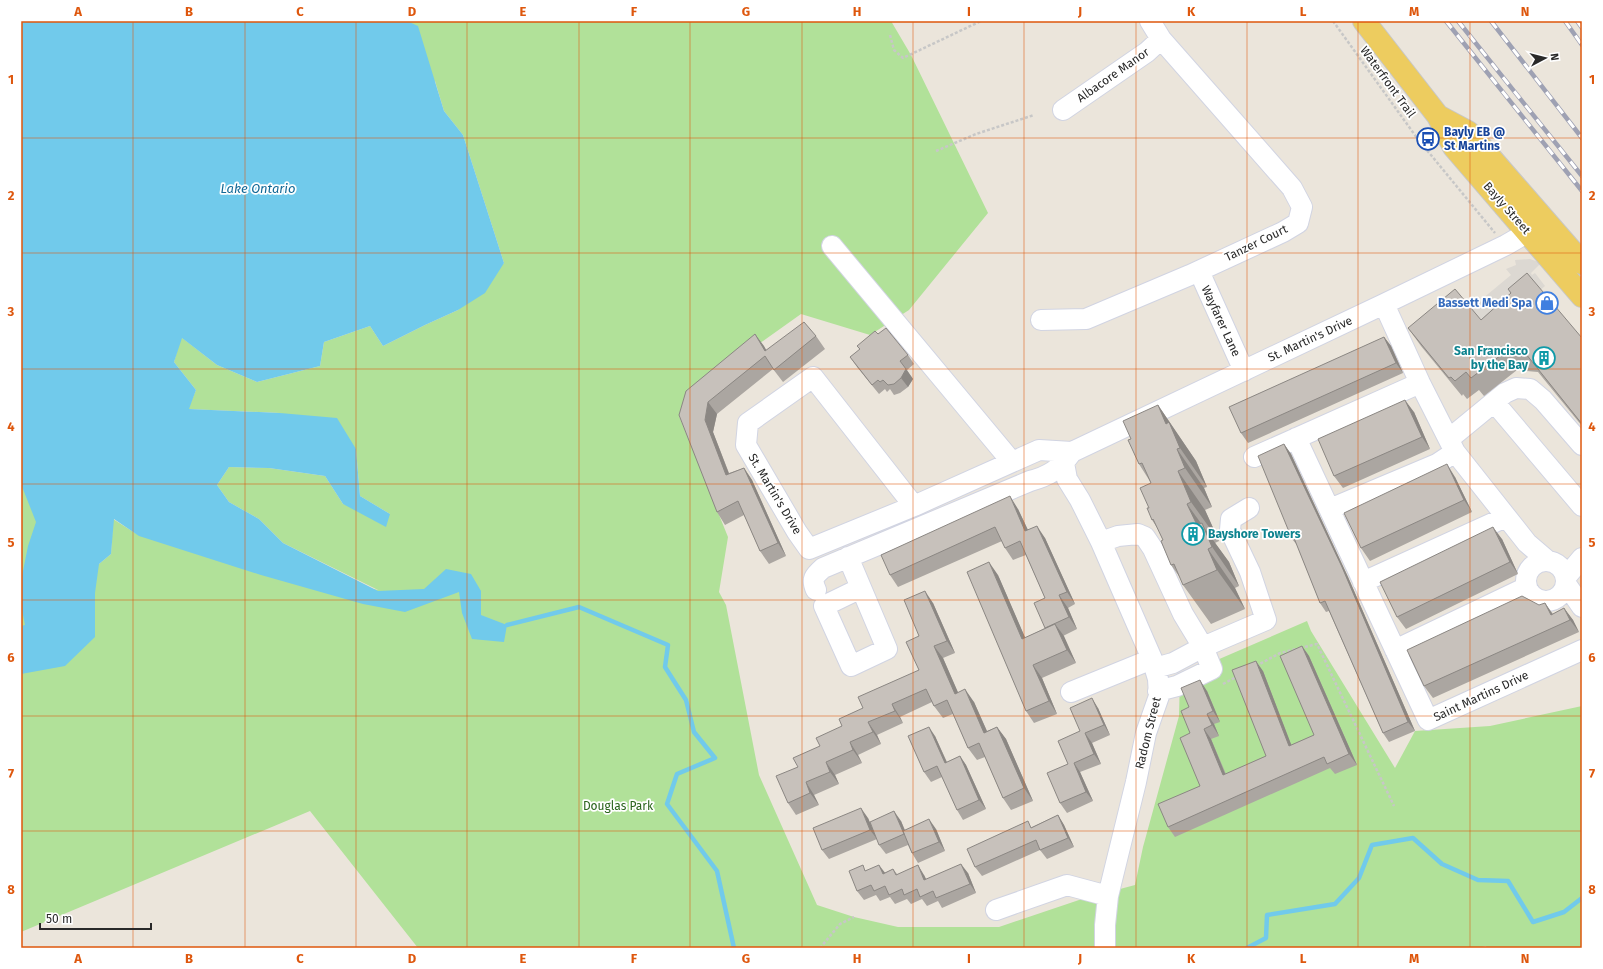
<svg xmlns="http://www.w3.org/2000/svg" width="1603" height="969" viewBox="0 0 1603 969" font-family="'Fira Sans',sans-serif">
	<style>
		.green { fill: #b1e199 }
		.plaza { fill: #dcd8d2 }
		.water { fill: #71caeb }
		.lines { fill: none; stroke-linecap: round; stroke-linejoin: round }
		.stream { stroke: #71caeb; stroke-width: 4.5 }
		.minor-casing { stroke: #d1d4e2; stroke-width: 22 }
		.major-casing { stroke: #c7c7c7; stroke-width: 24 }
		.path { stroke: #c7c7c7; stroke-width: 2.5; stroke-dasharray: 3 2; stroke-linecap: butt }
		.minor { stroke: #fff; stroke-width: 20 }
		.major { stroke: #edcc5f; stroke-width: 22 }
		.rail-casing { stroke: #9ea1b3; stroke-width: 4.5 }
		.rail { stroke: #fff; stroke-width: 3; stroke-dasharray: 9; stroke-linecap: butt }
		.wall { fill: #aba6a1 }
		.shaded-wall { fill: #8b8783 }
		.building { fill: #c7c1bb; stroke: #8b8783 }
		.grid { fill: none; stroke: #de570d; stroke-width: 1; stroke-opacity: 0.55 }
		.labels { text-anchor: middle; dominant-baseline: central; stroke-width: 3.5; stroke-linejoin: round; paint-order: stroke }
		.street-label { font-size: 12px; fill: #292929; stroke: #fff }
		.transit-label { font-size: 12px; font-weight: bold; fill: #164399; stroke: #fff; text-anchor: start }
		.shop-label { font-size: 12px; font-weight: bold; fill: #366cbe; stroke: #fff; text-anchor: end }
		.culture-label { font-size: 12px; font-weight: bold; fill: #0d838f; stroke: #fff; text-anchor: end }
		.park-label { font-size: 12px; fill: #2a641c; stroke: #fff }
		.water-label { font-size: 13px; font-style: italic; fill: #116896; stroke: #fff }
		.neatline { fill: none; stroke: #de570d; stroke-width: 1.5 }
		.grid-label { font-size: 13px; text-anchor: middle; font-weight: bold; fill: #de570d }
	</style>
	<rect width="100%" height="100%" fill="#ebe5db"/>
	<path class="green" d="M33 21H891L911 55 988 213 909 310 870 335 801 314 698 387 679 416 728 537 719 592 726 605 759 775 817 905 854 917 898 927H999L1079 900 1135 885 1143 847 1179 716 1180 676 1307 621 1311 631 1395 768 1415 731 1490 726 1582 706V948H1487L1486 946 1478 948H418L310 811 21 932V344L99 564 111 554 113 519 135 533 378 590 283 543 259 519 229 502 217 485 229 467 269 468 325 476 343 504 390 514 360 496 356 449 280 413 188 409 196 390 174 362 181 337 217 365 257 382 320 366 324 342 370 326 383 346 425 325 458 310 504 263 463 135 444 111 435 81Z"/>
	<path class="plaza" d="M1530 259 1541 263 1531 273 1532 275 1535 273 1545 286 1521 307 1494 338 1464 302 1472 298 1476 304 1511 275 1506 269 1516 265 1515 260Z"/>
	<path class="water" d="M21 21H407L418 26 444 111 463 135 504 263 485 293 458 310 425 325 383 346 370 326 324 342 320 366 257 382 217 365 182 338 174 362 196 390 189 409 280 413 337 418 356 449 360 496 390 514 386 527 343 504 325 476 269 468 229 467 217 485 229 502 259 519 283 543 378 591 424 589 446 569 471 574 481 591V615L507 625 504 642 472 639 462 613 459 592 405 612 363 604 261 575 139 536 114 519 111 554 99 564 95 593V637L65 666 21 674V626L25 625 21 605V581L28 546 36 522 21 484Z"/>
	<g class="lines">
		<path class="stream" d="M507 625 579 607 668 645 665 667 686 700 694 732 715 758 677 774 667 804 717 871 734 948
			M1247 948 1266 938 1267 915 1335 904 1359 878 1372 845 1413 838 1442 864 1478 880 1508 881 1533 922 1564 912 1582 898"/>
		<g class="minor-casing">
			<path id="minor" d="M1063 110 1147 52 1161 39
				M832 246 1012 462
				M1199 271 1244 371
				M1384 304 1420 383 1455 452 1527 543 1548 561
				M1041 320 1086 319 1190 275 1283 232 1298 223 1302 207 1292 188 1161 39 1150 21
				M1494 402 1505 393 1516 388 1530 389 1543 400 1582 445
				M1296 438 1428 720 1582 650
				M1449 439 1494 402 1582 506
				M1254 457 1420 383
				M1064 463 1067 479 1080 500 1101 542 1152 659 1158 679 1159 696 1146 733 1136 782 1108 896 1105 925V948
				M914 506 813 377 748 423 746 445 797 532 809 549 914 506 1039 450 1072 452
				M1330 509 1437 464 1455 452
				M1101 542 1118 536 1138 534 1145 537 1153 549 1183 614 1203 647 1212 669 1177 686 1158 691
				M848 557 887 649 851 666 824 606 861 588
				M1526 581a20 20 0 1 1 40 0a20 20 0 1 1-40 0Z
				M1566 577 1582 558
				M1363 582 1506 517
				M1566 584 1582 607
				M816 590C811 579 814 576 823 568L1030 481C1049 476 1060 469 1072 452L1384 304 1506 245 1542 224
				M1395 650 1527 587
				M1155 668 1173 663 1203 647 1266 620 1250 572 1230 530 1231 519 1249 508
				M1071 692 1152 659
				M996 910 1067 885 1108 896"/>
		</g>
		<g class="major-casing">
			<path id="major" d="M1364 21 1438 116 1454 147 1582 296
				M1438 116 1468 132 1582 263"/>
		</g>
		<path class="path" d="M1333 21 1417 138 1495 233
			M890 35 894 50 903 58 981 21
			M936 151 976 134 1034 115
			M1300 648 1317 644 1394 806
			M1256 666 1280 653 1296 649
			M1223 684 1238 676
			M820 948 840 924 854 917"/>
		<use href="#minor" class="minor"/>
		<use href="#major" class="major"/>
		<g class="rail-casing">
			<path id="rail" d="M1446 21 1582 191
				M1458 21 1582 176
				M1491 21 1582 138
				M1565 21 1582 45
				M1577 21 1582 28"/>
		</g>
		<use href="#rail" class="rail"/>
	</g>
	<path class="wall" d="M1508 289 1582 338V426L1538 372 1517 370 1484 396 1479 390 1467 399 1463 394 1462 396 1421 346 1408 328 1481 320 1511 293Z
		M755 334 766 350 816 336 825 349 783 382 773 369 717 414 713 432 729 473 744 468 752 480 786 556 769 564 760 551 744 515 725 525 717 512 679 415Z
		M878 334 908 355 914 364 907 370 913 379 908 387 900 393 894 395 890 389 887 392 885 389 879 394 857 367 850 357 860 350 857 346Z
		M1384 337 1391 346 1403 373 1248 443 1241 433Z
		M1158 405 1196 461 1207 487 1204 488 1212 507 1205 510 1219 541 1215 543 1229 562 1239 586 1235 588 1245 609 1211 624 1183 585 1181 579 1171 565 1163 540 1158 529 1152 520 1149 508 1151 483 1139 464 1131 439Z
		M1414 412 1430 449 1343 488 1334 476Z
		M1284 444 1291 454 1348 577 1415 731 1389 742 1383 733 1329 611 1326 612 1320 603 1297 545 1292 539Z
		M1455 477 1472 512 1370 561 1361 548Z
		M1018 509 1028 530 1045 538 1075 604 1068 608 1077 629 1063 636 1076 663 1042 678 1057 714 1034 723 1026 711 998 575 1025 638 1045 628V598L1026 555 1013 560 1005 548 1002 541 898 587 890 575Z
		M1502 539 1518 574 1406 629 1397 617Z
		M933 603 955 653 943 658 958 693 974 702 987 731 997 727 1006 739 1033 801 1011 810 1003 798 985 757 977 760 968 748 953 714 943 718 934 706 932 702 900 717 903 723 877 735 881 744 858 755 862 763 835 775 839 784 814 795 819 805 796 815 788 803 798 767 842 726 863 708 919 670V636Z
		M1545 603 1553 614 1564 608 1573 620 1579 632 1433 698 1424 686Z
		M1302 646 1309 656 1357 765 1335 774 1330 768 1175 837 1168 827 1200 786 1189 707 1207 691 1220 722 1214 724 1219 736 1211 739 1226 774 1266 756 1263 671 1291 745 1314 735Z
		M1098 708 1110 735 1092 743 1101 764 1080 772 1093 801 1067 813 1060 803 1068 764 1080 731Z
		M935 736 947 762 960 756 966 765 986 809 963 820 957 810 942 777 931 782 924 772Z
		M1058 815 1064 825 1074 847 1047 859 1040 850 982 876 975 867 1032 827Z
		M868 818 877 839 829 859 822 850Z
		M901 821 905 830 936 829 945 851 918 863 912 853 908 845 886 854 879 845Z
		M893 869 897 874 924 875 926 879 968 873 976 893 942 908 938 901 927 906 922 899 911 904 907 899 895 904 890 897 880 901 876 895 864 900 857 891 866 870 884 873Z"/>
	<path class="shaded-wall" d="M755 334 764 346 774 364 765 351Z
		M1384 337 1391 346 1403 373 1396 363Z
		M906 369 913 379 908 387 901 378Z
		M1405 400 1414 412 1430 449 1422 437Z
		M708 402 717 414 713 432 734 487 726 475 705 420Z
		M1158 405 1196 461 1207 487 1180 448 1166 424Z
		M1284 444 1291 454 1348 577 1415 731 1408 722Z
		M1177 449 1204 488 1212 507 1185 468Z
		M1447 464 1455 477 1472 512 1464 500Z
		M744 468 752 480 786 556 778 543Z
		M1178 471 1205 510 1219 541 1191 502Z
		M1010 496 1018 509 1034 543 1025 531Z
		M1187 504 1229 562 1239 586 1197 525Z
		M1037 526 1045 538 1075 604 1067 592Z
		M1493 527 1502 539 1518 574 1510 562Z
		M1208 549 1235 588 1245 609 1217 570Z
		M989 562 998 575 1031 651 1022 639Z
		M925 591 933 603 955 653 947 641Z
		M1059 595 1068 608 1077 629 1069 617Z
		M1545 603 1553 615H1551Z
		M1564 608 1573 620 1579 632 1570 620Z
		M1055 624 1064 636 1076 663 1067 650Z
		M934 646 943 658 964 706 955 694Z
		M1302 646 1309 656 1357 765 1349 754Z
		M1256 661 1263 671 1296 757 1289 746Z
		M1033 665 1042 678 1057 714 1049 701Z
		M1200 680 1207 691 1220 722 1213 711Z
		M965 689 974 702 993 745 984 733Z
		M1092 698 1098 708 1110 735 1104 725Z
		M892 704 900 717 903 723 895 711Z
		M1207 714 1214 724 1219 736 1212 725Z
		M868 722 877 735 881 744 873 732Z
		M929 727 935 736 951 772 945 763Z
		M997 727 1006 739 1033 801 1024 788Z
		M1204 729 1211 739 1230 786 1223 775Z
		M1085 733 1092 743 1101 764 1094 754Z
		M850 742 858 755 862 763 853 750Z
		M960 756 966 765 986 809 979 800Z
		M826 762 835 775 839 784 830 772Z
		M1074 763 1080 772 1093 801 1086 792Z
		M806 782 814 795 819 805 810 793Z
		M861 808 868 818 877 839 870 830Z
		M894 811 901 821 910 844 904 834Z
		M1058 815 1064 825 1074 847 1068 838Z
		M929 819 936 829 945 851 939 842Z
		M961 864 968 873 976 893 970 884Z
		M879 865 886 874H883Z
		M918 865 924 875 931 889 924 880Z"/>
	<path class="building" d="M1527 273 1582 338V424L1526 354 1505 352 1471 378 1466 372 1455 381 1451 377 1449 378 1408 328 1455 289 1481 320 1511 293 1508 289Z
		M804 322 816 336 774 370 765 356 708 402 705 420 726 475 744 468 778 543 760 551 738 501 717 512 679 415 686 391 755 334 765 351Z
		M886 328 908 355 900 361 906 369 901 378 894 384 888 385 883 380 880 382 878 380 872 385 850 357 860 349 857 346 875 331 878 334Z
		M1384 337 1396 363 1241 433 1229 407Z
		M1405 400 1422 437 1334 476 1318 439Z
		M1158 405 1166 424 1169 422 1180 448 1177 449 1185 468 1178 471 1191 502 1187 504 1197 525 1202 523 1212 547 1208 549 1217 570 1183 585 1174 564 1171 565 1161 541 1163 540 1153 519 1152 520 1147 508H1149L1140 488 1151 483 1142 463 1139 464 1128 440 1131 439 1123 421Z
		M1284 444 1342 567 1408 722 1383 733 1325 601 1320 603 1294 538 1292 539 1258 456Z
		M1447 464 1464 500 1361 548 1344 513Z
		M1010 496 1025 531 1037 526 1067 592 1059 595 1069 617 1045 628 1034 603 1045 598 1020 541 1005 548 995 527 890 575 881 555Z
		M1493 527 1510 562 1397 617 1380 582Z
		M989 562 1022 639 1055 624 1067 650 1033 665 1049 701 1026 711 967 572Z
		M925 591 947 641 934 646 955 694 965 689 984 733 997 727 1024 788 1003 798 979 743 968 748 947 700 934 706 926 689 892 704 895 711 868 722 873 732 850 742 853 750 826 762 830 772 806 782 810 793 788 803 776 776 798 767 793 758 820 746 816 738 842 726 839 719 863 708 858 697 919 670 906 642 919 636 904 600Z
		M1522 596 1539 605 1545 603 1551 615 1564 608 1570 620 1424 686 1407 650Z
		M1302 646 1349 754 1327 764 1324 757 1168 827 1158 804 1200 786 1180 738 1190 733 1181 711 1189 707 1181 688 1200 680 1213 711 1207 714 1212 725 1204 729 1223 775 1266 756 1232 670 1256 661 1289 746 1314 735 1280 656Z
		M1092 698 1104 725 1085 733 1094 754 1074 763 1086 792 1060 803 1047 773 1068 764 1058 741 1080 731 1070 708Z
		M929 727 945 763 960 756 979 800 957 810 937 766 924 772 908 736Z
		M861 808 870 830 822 850 813 828Z
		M894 811 904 834 879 845 870 822Z
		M1058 815 1068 838 1040 850 1036 840 975 867 967 849 1028 821 1031 828Z
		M929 819 939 842 912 853 903 831Z
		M961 864 970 884 936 898 933 891 920 897 917 889 904 895 902 889 889 895 885 886 874 891 871 885 857 891 849 871 863 865 865 871 879 865 883 874 893 869 896 875 918 865 924 880Z"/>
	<path class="grid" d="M133 21V948M245 21V948M356 21V948M467 21V948M579 21V948M690 21V948M802 21V948M913 21V948M1024 21V948M1136 21V948M1247 21V948M1358 21V948M1470 21V948M21 138H1582M21 253H1582M21 369H1582M21 484H1582M21 600H1582M21 716H1582M21 831H1582"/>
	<defs>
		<g id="bus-ring" transform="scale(1.15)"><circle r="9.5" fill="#fff" stroke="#1a4fb4" stroke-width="1.5"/><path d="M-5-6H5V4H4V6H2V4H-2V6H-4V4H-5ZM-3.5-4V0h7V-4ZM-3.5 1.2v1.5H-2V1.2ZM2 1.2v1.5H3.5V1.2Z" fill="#1a4fb4"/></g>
		<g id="shop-ring" transform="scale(1.15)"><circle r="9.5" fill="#fff" stroke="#3f7fe0" stroke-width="1.5"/><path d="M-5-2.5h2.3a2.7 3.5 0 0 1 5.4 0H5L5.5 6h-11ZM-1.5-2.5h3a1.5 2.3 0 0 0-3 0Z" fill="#3f7fe0"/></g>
		<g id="building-ring" transform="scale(1.15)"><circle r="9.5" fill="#fff" stroke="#0f9aa8" stroke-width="1.5"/><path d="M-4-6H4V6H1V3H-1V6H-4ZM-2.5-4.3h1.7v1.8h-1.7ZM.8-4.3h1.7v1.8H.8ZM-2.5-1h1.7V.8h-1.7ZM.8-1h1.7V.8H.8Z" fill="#0f9aa8"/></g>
	</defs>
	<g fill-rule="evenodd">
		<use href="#bus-ring" x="1428" y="139"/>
		<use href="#shop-ring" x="1547" y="303"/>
		<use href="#building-ring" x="1544" y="358"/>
		<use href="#building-ring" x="1193" y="534"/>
	</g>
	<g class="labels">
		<g class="street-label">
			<text transform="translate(1113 75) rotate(-35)">Albacore Manor</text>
			<text transform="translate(1388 82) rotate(54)">Waterfront Trail</text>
			<text transform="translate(1507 208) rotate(49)">Bayly Street</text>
			<text transform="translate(1256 243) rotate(-26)">Tanzer Court</text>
			<text transform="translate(1221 321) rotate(65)">Wayfarer Lane</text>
			<text transform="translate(1310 339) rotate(-25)">St. Martin's Drive</text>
			<text transform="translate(775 494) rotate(59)">St. Martin's Drive</text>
			<text transform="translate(1481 696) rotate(-25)">Saint Martins Drive</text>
			<text transform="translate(1148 733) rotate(-76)">Radom Street</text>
		</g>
		<g class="transit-label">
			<text x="1444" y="132">Bayly EB @<tspan x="1444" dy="14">St Martins</tspan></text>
		</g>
		<g class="shop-label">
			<text x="1532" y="303">Bassett Medi Spa</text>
		</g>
		<g class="culture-label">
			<text x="1528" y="351">San Francisco<tspan x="1528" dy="14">by the Bay</tspan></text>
			<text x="1208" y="534" text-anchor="start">Bayshore Towers</text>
		</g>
		<g class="park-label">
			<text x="618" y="806">Douglas Park</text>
		</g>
		<g class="water-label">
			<text x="258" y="188">Lake Ontario</text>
		</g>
	</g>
	<rect width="1603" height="969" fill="none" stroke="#ffffff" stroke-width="44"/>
	<g transform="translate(1545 58) rotate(83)" stroke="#ffffff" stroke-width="3" paint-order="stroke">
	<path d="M0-3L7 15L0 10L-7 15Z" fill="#292929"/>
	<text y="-6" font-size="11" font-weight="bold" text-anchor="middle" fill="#292929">N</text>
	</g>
	<path d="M40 923v6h111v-6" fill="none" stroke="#292929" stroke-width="2"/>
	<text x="46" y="923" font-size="12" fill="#292929" stroke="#ffffff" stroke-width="3" paint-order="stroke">50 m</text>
	<rect x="22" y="22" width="1559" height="925" class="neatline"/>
	<g class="grid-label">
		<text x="78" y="16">A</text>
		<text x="189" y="16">B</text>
		<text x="300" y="16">C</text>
		<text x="412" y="16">D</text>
		<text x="523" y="16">E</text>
		<text x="634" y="16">F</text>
		<text x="746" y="16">G</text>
		<text x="857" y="16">H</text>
		<text x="969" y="16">I</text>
		<text x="1080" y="16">J</text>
		<text x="1191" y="16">K</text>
		<text x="1303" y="16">L</text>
		<text x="1414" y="16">M</text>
		<text x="1525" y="16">N</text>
		<text x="11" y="84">1</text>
		<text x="1592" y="84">1</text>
		<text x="11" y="200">2</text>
		<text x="1592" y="200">2</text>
		<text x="11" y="316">3</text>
		<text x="1592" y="316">3</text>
		<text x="11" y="431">4</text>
		<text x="1592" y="431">4</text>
		<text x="11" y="547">5</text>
		<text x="1592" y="547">5</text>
		<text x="11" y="662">6</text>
		<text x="1592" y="662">6</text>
		<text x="11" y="778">7</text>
		<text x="1592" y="778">7</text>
		<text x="11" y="894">8</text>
		<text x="1592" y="894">8</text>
		<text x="78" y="963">A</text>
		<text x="189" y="963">B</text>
		<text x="300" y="963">C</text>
		<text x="412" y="963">D</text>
		<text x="523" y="963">E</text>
		<text x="634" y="963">F</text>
		<text x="746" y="963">G</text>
		<text x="857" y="963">H</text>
		<text x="969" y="963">I</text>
		<text x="1080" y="963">J</text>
		<text x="1191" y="963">K</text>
		<text x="1303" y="963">L</text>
		<text x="1414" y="963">M</text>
		<text x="1525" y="963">N</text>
	</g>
</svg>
